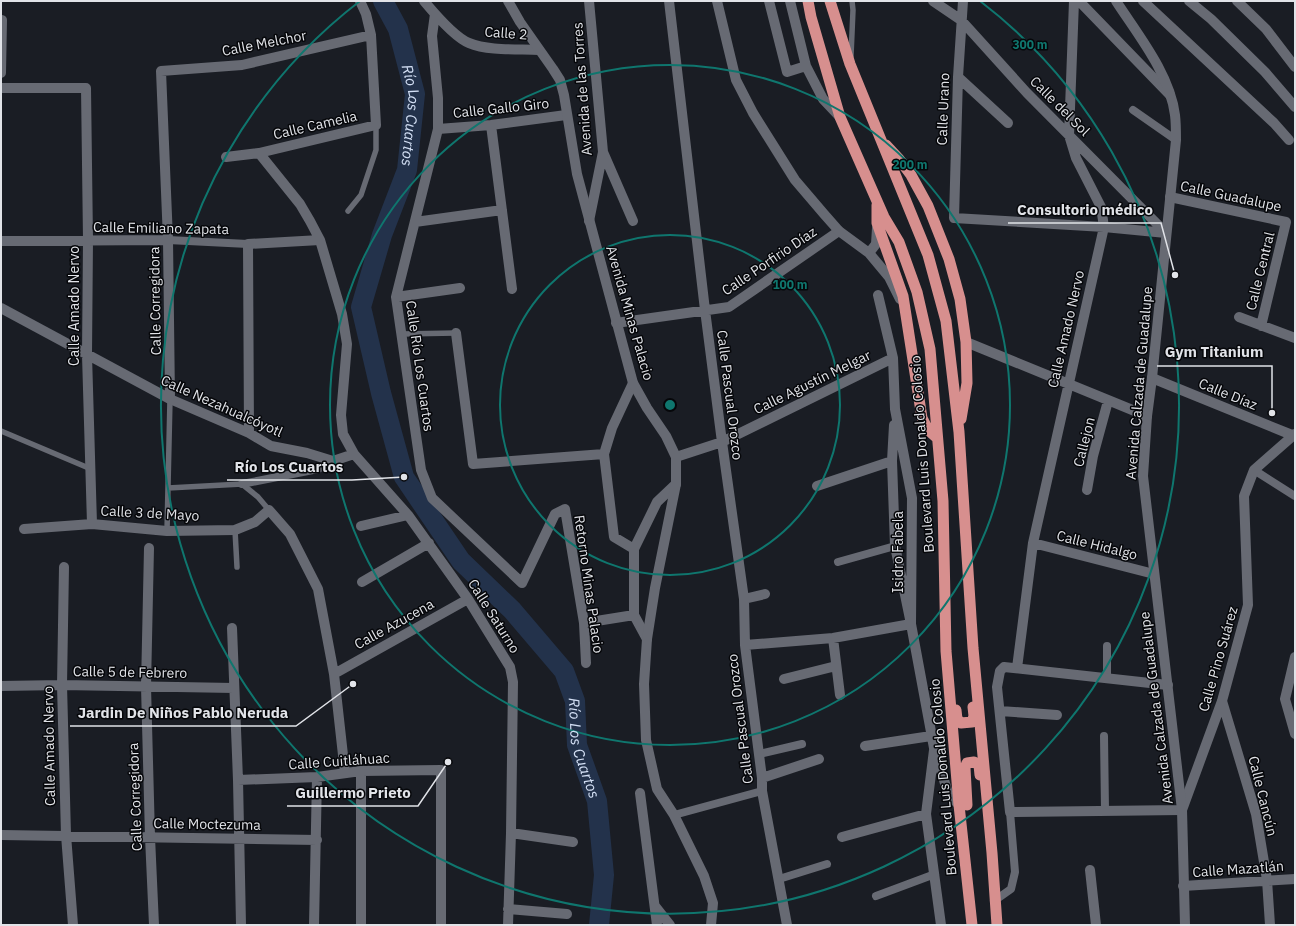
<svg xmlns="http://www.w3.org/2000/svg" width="1296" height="926" viewBox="0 0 1296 926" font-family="'IBM Plex Sans',sans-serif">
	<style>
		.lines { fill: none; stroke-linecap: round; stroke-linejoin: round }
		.river { stroke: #23324b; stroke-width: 20 }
		.service { stroke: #676a73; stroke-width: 5.5 }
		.pedestrian { stroke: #676a73; stroke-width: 8 }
		.minor { stroke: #676a73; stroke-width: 10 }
		.tertiary { stroke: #676a73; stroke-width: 10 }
		.secondary { stroke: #676a73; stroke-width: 10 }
		.trunk { stroke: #d78f8e; stroke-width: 11 }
		.ring { fill: none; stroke: #0f766e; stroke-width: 2 }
		.labels { text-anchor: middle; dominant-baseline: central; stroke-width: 3; stroke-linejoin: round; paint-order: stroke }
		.street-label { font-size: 14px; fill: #e1e3e8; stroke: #06070a }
		.water-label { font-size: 15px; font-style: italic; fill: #d4e0f5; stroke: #06070a }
		.centre { fill: #0f766e; stroke: #06070a; stroke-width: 2 }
		.ring-label { font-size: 12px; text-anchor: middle; font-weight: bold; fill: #0f766e; stroke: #06070a; stroke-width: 3; stroke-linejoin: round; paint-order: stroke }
		.leader { fill: none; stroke: #e1e3e8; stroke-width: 1.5 }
		.callout-dot { fill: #e1e3e8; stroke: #06070a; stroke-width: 1.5 }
		.callout-label { font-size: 15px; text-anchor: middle; font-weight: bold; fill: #e1e3e8; stroke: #06070a; stroke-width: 3; stroke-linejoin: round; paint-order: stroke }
	</style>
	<rect width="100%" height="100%" fill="#1a1d24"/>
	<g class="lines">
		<path class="river" id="s1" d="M383 1 398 29 415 94 407 170 382 235 361 307 381 393 404 477 461 561 512 610 564 671 575 701 577 745 597 801 604 875 599 925"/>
		<path class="service" d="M851 56 853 10 852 1
			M348 211 361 195 376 150V125
			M402 334 456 333
			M1 431 91 469
			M168 488 242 484 258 497 269 510
			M235 530 237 567
			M167 531 170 399"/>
		<path class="pedestrian" d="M1133 110 1176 140
			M168 240 248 244
			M1254 470 1295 496
			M242 484 318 469 333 461
			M838 562 895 546
			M1107 678V646
			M1104 736 1105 810
			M759 754 802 744
			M674 815 762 791
			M779 879 827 864
			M876 896 935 874
			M994 901 1011 889 1015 872 1010 812"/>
		<path class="minor" d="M424 1C434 13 454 37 469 43 488 51 517 49 539 50
			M669 1 705 310 722 442 744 599 745 645 762 778V791L787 925
			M769 1 787 72 806 66
			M790 1 806 66 823 99 840 117
			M933 1 961 20 1027 93 1166 233
			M963 1 958 77 954 218 1104 227 1166 233
			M1079 1 1170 95
			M1143 1 1274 123 1289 140
			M1189 1 1211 19 1265 72 1295 107
			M1237 1 1266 29 1295 67
			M435 14 432 36 438 98V129L396 297 421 470 432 498 522 583 555 514 565 509 584 623 586 663
			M1 73 2 20
			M958 77 1008 123
			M1 88H86L88 240 87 355 92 524
			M491 125 512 289
			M438 129 491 125 566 115
			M603 152 633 221
			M259 153 300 204 310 221 320 240 342 314 347 344 341 415 343 434 354 454 408 515 468 599 510 667 513 682 511 833 508 925
			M226 157 259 153 376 125 371 35 366 14 360 1
			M1170 197 1286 222 1261 326
			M589 221 603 152 589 1
			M415 222 502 210
			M1 241 168 240
			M878 295 893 358 895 409 912 498 911 624 934 748 948 793 959 805
			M396 297 460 288
			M1 308 170 399 249 433 271 446 307 453 333 461 354 454
			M1239 317 1295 338
			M616 323 729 307 839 231
			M456 333 473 464 604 454
			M966 342 1147 416
			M1152 378 1292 435
			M633 383 612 428 604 454 614 537 634 549
			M170 399 168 240 161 71 242 65 371 35
			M249 433 248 244 320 240
			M676 457 722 442 893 358
			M817 486 892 461
			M1087 490 1093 456 1108 401
			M361 526 408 515
			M24 529 92 524 167 531 235 530 255 522 269 510 290 534 318 589 334 674 345 773
			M1033 543 1154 574
			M149 548 146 686 150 837 154 925
			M64 567 62 685 66 835 73 925
			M362 582 429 543
			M744 599 765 594
			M584 623 634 615
			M232 628 238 780 241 925
			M833 638 840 695
			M647 639 634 615V549L657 502 676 484
			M745 645 833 638 911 624 895 546 892 461 894 425
			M1295 657 1285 699 1295 734
			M1017 668 1033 543 1104 227 1101 207 1076 158 1069 135 1074 1
			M334 674 468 599
			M784 679 836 666
			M1168 685 1004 667 1000 671 997 687 1010 812 1182 810 1222 701 1248 605 1244 496 1254 470 1295 434
			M1 686 62 685 234 688
			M1222 701 1256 814 1267 880 1270 925
			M1000 711 1057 715
			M865 746 931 736
			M934 750 926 814 941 925
			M762 778 819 759
			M238 780 317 777 361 771 441 770V925
			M640 793 657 925
			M511 833 573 842
			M1 835 317 840
			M842 837 926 814
			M1090 870 1096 925
			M1183 886 1295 879
			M655 906 670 925
			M508 909 567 914
			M314 925 317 777
			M361 925V771"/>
		<path class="tertiary" d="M1116 1C1138 35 1170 74 1175 115 1176 123 1176 132 1176 140L1152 378 1147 416 1143 476 1182 810 1185 925"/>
		<path class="secondary" d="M508 1 520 22 553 69 560 80 564 95 577 174 633 383 647 408 666 436 676 457V484L655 588 647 639 644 684 646 740 657 789 674 815 704 876 713 903 711 925
			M717 1 736 80 753 113 795 180 824 214 839 231 869 253 889 277 900 299
			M869 253 876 244 877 228"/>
		<path class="trunk" d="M808 1 811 17 840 117 884 217 899 242 917 292 930 349 943 501 946 651 959 805 972 925
			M830 1 850 64 928 255 946 321 959 432 973 648 992 853 997 925
			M886 145 899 159 911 175 928 206 949 259 960 299 966 342 967 383 961 419
			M877 205V223L903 296 922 418 928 430 937 438
			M956 710 957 719 961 723 972 722 974 716 973 707
			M967 805 965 768 967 763 974 762 979 765 980 775"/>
	</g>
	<g class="ring">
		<circle cx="670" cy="405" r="170"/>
		<circle cx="670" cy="405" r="340"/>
		<path d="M980 1A509 509 0 1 1 360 1"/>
	</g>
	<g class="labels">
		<g class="street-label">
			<text transform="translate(506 33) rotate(4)">Calle 2</text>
			<text transform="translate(264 43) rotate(-11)">Calle Melchor</text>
			<text transform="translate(582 89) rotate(-94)">Avenida de las Torres</text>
			<text transform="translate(1060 106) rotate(45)">Calle del Sol</text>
			<text transform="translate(501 108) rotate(-6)">Calle Gallo Giro</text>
			<text transform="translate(943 109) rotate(-88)">Calle Urano</text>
			<text transform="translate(315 125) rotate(-13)">Calle Camelia</text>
			<text transform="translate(1231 196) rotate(12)">Calle Guadalupe</text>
			<text transform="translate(161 228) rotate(1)">Calle Emiliano Zapata</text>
			<text transform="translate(769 261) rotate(-34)">Calle Porfirio Díaz</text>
			<text transform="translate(1260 271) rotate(-76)">Calle Central</text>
			<text transform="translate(155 301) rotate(-91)">Calle Corregidora</text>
			<text transform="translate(74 306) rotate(-90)">Calle Amado Nervo</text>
			<text transform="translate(630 313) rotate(74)">Avenida Minas Palacio</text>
			<text transform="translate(1066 329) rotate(-77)">Calle Amado Nervo</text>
			<text transform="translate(420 366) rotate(82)">Calle Río Los Cuartos</text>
			<text transform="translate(812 382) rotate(-26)">Calle Agustín Melgar</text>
			<text transform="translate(1139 383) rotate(-85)">Avenida Calzada de Guadalupe</text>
			<text transform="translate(1228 394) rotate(22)">Calle Díaz</text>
			<text transform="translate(730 395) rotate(83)">Calle Pascual Orozco</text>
			<text transform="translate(222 406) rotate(24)">Calle Nezahualcóyotl</text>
			<text transform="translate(1084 442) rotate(-76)">Callejon</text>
			<text transform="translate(922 454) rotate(-94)">Boulevard Luis Donaldo Colosio</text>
			<text transform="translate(150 513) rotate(3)">Calle 3 de Mayo</text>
			<text transform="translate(1097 545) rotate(14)">Calle Hidalgo</text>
			<text transform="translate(898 552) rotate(-90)">Isidro Fabela</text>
			<text transform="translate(589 584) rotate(82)">Retorno Minas Palacio</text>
			<text transform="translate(494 616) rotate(58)">Calle Saturno</text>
			<text transform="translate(394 624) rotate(-29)">Calle Azucena</text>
			<text transform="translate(1218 659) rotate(-74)">Calle Pino Suárez</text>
			<text transform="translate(130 672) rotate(1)">Calle 5 de Febrero</text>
			<text transform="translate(1156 708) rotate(-97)">Avenida Calzada de Guadalupe</text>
			<text transform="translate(740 719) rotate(-97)">Calle Pascual Orozco</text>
			<text transform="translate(49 746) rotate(-91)">Calle Amado Nervo</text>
			<text transform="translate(339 761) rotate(-4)">Calle Cuitláhuac</text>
			<text transform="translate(943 777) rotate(-95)">Boulevard Luis Donaldo Colosio</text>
			<text transform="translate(1263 796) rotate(76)">Calle Cancún</text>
			<text transform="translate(135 797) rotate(-92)">Calle Corregidora</text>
			<text transform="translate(207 824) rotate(1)">Calle Moctezuma</text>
			<text transform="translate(1238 869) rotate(-4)">Calle Mazatlán</text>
		</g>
		<g class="water-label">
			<text stroke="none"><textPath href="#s1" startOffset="120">Río Los Cuartos</textPath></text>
			<text stroke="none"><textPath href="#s1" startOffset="828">Río Los Cuartos</textPath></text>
		</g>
	</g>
	<circle cx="670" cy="405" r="6" class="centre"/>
	<g class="ring-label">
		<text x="1030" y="49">300 m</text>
		<text x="910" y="169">200 m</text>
		<text x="790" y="289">100 m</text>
	</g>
	<path class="leader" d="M1175 275L1161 223H1008M1272 413L1272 366H1157M404 477L352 480H227M353 684L296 726H70M448 762L418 806H287"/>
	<g class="callout-dot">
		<circle cx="1175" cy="275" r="4"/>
		<circle cx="1272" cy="413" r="4"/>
		<circle cx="404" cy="477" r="4"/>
		<circle cx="353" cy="684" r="4"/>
		<circle cx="448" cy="762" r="4"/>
	</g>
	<g class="callout-label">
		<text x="1085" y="215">Consultorio médico</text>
		<text x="1214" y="357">Gym Titanium</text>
		<text x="289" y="472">Río Los Cuartos</text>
		<text x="183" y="718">Jardin De Niños Pablo Neruda</text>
		<text x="353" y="798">Guillermo Prieto</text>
	</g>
	<rect width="1296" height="926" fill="none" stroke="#e1e3e8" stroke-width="4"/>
</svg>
